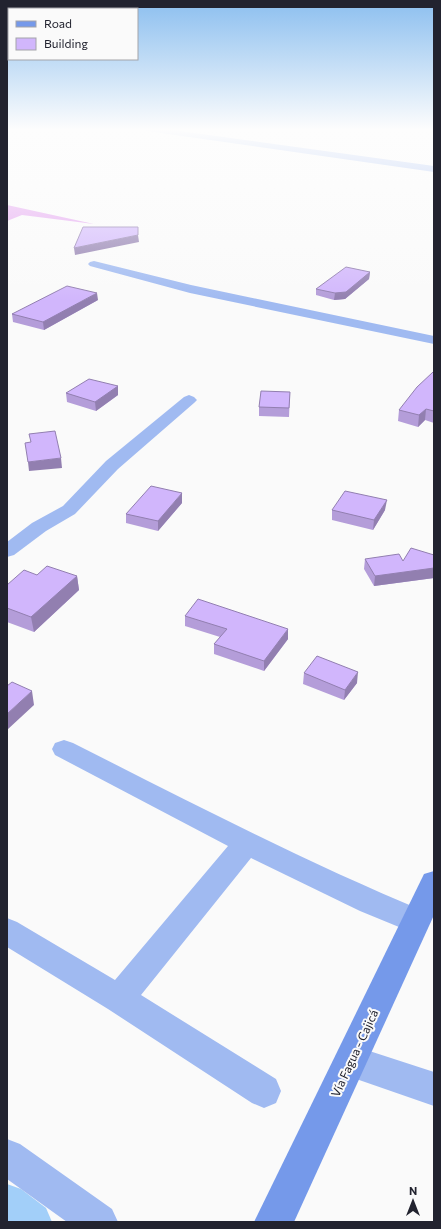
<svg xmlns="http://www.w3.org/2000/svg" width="441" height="1229" viewBox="0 0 441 1229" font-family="Commissioner,sans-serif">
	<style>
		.forest { fill: #e4a4f0 }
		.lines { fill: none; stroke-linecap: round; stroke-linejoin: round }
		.canal { fill: #a2cff9; fill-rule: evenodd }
		.street { fill: #a0baf1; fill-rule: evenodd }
		.secondary { fill: #7599ea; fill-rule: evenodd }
		.wall { fill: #b49dd9 }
		.shaded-wall { fill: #927fb0 }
		.building { fill: #d1b6fc; stroke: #927fb0 }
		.labels { text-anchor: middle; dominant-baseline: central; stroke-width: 4; stroke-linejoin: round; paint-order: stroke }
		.near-street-label { font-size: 12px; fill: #22232f; stroke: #fafafa }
	</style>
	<rect width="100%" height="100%" fill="#fafafa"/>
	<path class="forest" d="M7 205 94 224 22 215 7 221Z"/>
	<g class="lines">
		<path class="canal" d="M7 1184 21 1189 46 1208 52 1222H7Z"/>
		<path class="street" d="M143 129H165L434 166V172L147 131Z
			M94 261 191 285 434 336V344L190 293 90 266 88 264 90 262Z
			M189 395 194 397 197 400 194 403 118 469 75 514 46 531 14 555 7 557V542L32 523 63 506 106 461 184 397Z
			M64 740 73 743C190 802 305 862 426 912L431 921 426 930 416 934 360 911 251 858 141 995 276 1079 281 1091 276 1103 264 1108 252 1103 108 1009 7 947V918L17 922 115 980 228 846 55 755 52 749 55 743Z
			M351 1045 434 1072V1106L339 1073 335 1061 339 1049Z
			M7 1139 20 1144 112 1209 118 1222H67L7 1179Z"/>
		<path class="secondary" d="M434 871V915L294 1222H254L424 874Z"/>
	</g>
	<path class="wall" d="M370 272 369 279 345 299 334 300 316 295V289Z
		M98 300 44 330 13 322 12 314Z
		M434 372V423L425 420 418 427 398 421 399 410Z
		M118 386V395L96 411 67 402 66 393Z
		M290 392 289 417 259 416V407Z
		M182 503 158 531 126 523V514Z
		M332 510H385L373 530 332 520Z
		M434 555V578L374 586 364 569 365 559 403 561Z
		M37 575 77 576 79 590 34 632 7 622V585Z
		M185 616 288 639 264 671 214 654V644L220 637 185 626Z
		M304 673 357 683 344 700 303 684Z"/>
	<path class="shaded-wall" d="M138 235 139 242 75 255 74 248Z
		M370 272 369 279 345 299 334 300 335 293Z
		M97 293 98 300 44 330 43 322Z
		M118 386V395L96 411 95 402Z
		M426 409 425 420 418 427 419 415Z
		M61 458 62 468 29 471 28 462Z
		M182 493V503L158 531V521Z
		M387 500 385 510 373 530 374 520Z
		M434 568V578L374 586 375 576Z
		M77 576 79 590 34 632 31 617Z
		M288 629V639L264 671V661Z
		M358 672 357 683 344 700 345 690Z
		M32 691 34 705 7 730V714Z"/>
	<path class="building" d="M83 227H138V235L74 248Z
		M346 267 370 272 346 292 335 293 316 289Z
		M67 286 97 293 43 322 12 314Z
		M433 372H434V411L426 409 419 415 399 410 417 387Z
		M89 379 118 386 95 402 66 393Z
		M261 391 290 392 289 408 259 407Z
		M55 431 61 458 28 462 25 443 31 442 29 434Z
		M151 486 182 493 158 521 126 514Z
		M345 491 387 500 374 520 332 510Z
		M411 548 434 555V568L375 576 365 559 399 554 403 561Z
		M47 566 77 576 31 617 7 608V585L24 570 37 575Z
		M198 599 288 629 264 661 214 644 227 629 185 616Z
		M317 656 358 672 345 690 304 673Z
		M12 682 32 691 7 714V686Z"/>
	<linearGradient id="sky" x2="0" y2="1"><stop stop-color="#8cbfef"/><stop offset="0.43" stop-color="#fdfdfd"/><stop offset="1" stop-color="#fdfdfd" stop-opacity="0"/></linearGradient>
	<rect width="441" height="301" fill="url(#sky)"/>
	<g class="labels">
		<g class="near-street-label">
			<text transform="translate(354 1053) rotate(-65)">Vía Fagua - Cajicá</text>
		</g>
	</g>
	<rect width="441" height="1229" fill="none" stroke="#22232f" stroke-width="16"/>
	<rect x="8" y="8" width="130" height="52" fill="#fafafa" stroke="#a4a4a9"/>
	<rect x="16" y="21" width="20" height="6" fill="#7599ea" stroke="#a4a4a9"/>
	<text x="44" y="28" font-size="12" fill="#22232f">Road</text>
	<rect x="16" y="38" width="20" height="12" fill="#d1b6fc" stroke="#a4a4a9"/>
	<text x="44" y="48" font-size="12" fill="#22232f">Building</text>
	<g transform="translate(413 1201)" stroke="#fafafa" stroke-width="3" paint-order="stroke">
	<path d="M0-3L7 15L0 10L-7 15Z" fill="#22232f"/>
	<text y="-6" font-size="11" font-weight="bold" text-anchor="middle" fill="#22232f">N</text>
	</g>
</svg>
